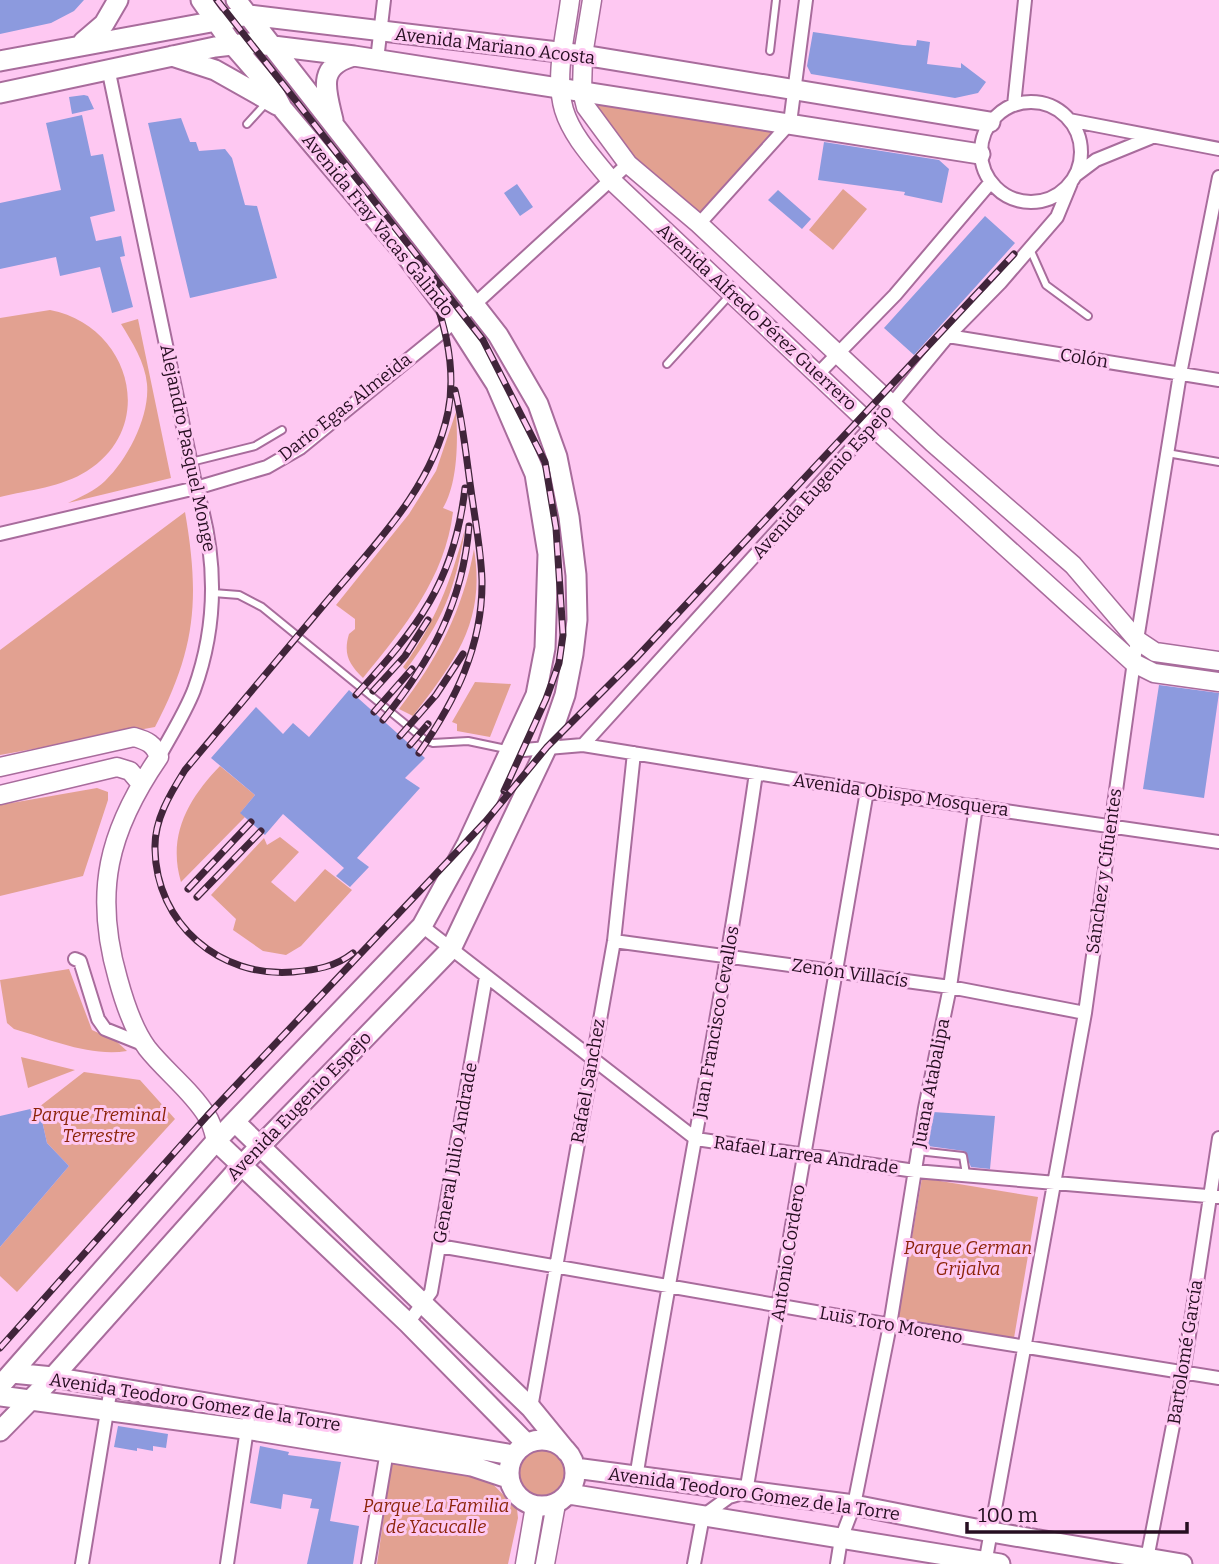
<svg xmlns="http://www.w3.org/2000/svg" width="1219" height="1564" viewBox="0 0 1219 1564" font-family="Bitter,serif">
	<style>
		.green { fill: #e2a191 }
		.building { fill: #8c9ade }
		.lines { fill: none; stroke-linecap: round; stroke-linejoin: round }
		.lane-casing { stroke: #a86c9c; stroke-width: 10 }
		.street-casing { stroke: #a86c9c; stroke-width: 16 }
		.secondary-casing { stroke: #a86c9c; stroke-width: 21 }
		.primary-casing { stroke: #a86c9c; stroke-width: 23 }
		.lane { stroke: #fff; stroke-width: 6 }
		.street { stroke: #fff; stroke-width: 12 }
		.secondary { stroke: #fff; stroke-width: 18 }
		.primary { stroke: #fff; stroke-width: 19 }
		.rail-casing { stroke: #40253a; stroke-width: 7 }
		.rail { stroke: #fec8f2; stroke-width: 4.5; stroke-dasharray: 13; stroke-linecap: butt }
		.labels { text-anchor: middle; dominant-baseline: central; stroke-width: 6; stroke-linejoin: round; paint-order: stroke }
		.street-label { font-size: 18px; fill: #260e21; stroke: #fec8f2 }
		.park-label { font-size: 18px; font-style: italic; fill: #8c2409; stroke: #fec8f2 }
	</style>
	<rect width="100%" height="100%" fill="#fec8f2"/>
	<path class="green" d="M592 100 772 125 774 132 699 216 623 148Z
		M843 189 867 209 833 250 809 230Z
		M50 310C129 325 159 425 87 471 62 487 29 490 0 497V318Z
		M138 319 171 478 68 503C80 497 95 491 105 481 128 459 150 416 147 384 145 362 132 342 121 324Z
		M456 412C458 440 458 483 443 508L453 512C445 578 404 628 363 678 349 664 343 654 349 634L355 629V619L336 605 409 514 436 471Z
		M185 512C200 598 196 649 155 727L0 755V650Z
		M465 529C455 592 443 619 406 670L403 667C436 621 450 583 465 529Z
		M474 549C486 622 455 661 413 716L399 709C437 660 463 610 474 549Z
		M475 682 511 684 490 737 457 731V724L452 722Z
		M220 766 255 795 241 812 245 817 181 882C167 835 189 798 220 766Z
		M97 788 108 792V800L83 876 0 896V805Z
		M280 837 299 852 271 882 295 902 325 869 352 890 301 946 286 955 263 951 233 930 236 919 211 895 264 838 267 845Z
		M69 969 92 1030 116 1041 127 1051C90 1057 49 1039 14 1029L7 1023 0 980Z
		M21 1057 75 1070 28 1088Z
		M84 1072 140 1080 175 1119 17 1292 0 1276V1247L69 1166 47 1143 39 1107Z
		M922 1178 1038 1197 1014 1338 898 1319Z
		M518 1475a25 25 0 1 1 50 0a25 25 0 1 1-50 0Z
		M392 1461 483 1474 517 1509 518 1518 508 1564H377Z"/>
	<path class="building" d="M0 0H84L74 11 51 23 0 34Z
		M813 32 903 45 916 46 917 40 930 42 927 64 961 68V63L986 82 978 93 955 98 811 74 807 66Z
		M84 95 88 96 94 109 72 114 69 97Z
		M82 115 91 156 103 154 115 211 90 217 96 241 121 236 125 256 120 257 133 307 112 313 100 267 60 276 56 257 0 269V203L61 190 46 123Z
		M181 118 190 142H196L199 151 225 149 232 158 245 205 257 206 277 278 190 298 148 123Z
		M824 142 939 160 949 169 942 203 904 195 905 192 818 180Z
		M517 184 533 207 520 216 504 193Z
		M778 190 811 219 802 229 768 200Z
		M985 216 1015 243 914 355 884 328Z
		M1159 685 1219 693 1204 798 1143 789Z
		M349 690 425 758 405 778 420 788 357 858 369 867 350 887 336 876 344 868 283 814 265 835 240 813 255 795 211 758 256 707 283 734 293 723 309 737Z
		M39 1107 47 1143 69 1166 0 1247V1116Z
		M933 1112 995 1116 990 1169 971 1167 964 1151 928 1146Z
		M118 1426 168 1434 166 1448 153 1446V1451L137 1448V1451L114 1447Z
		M260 1446 289 1452 288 1455 341 1462 330 1521 359 1526 353 1564H307L319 1509 310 1508 312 1499 283 1494 281 1509 250 1503Z"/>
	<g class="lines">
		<g class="lane-casing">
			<path id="lane" d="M770 51 776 0
				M247 124 268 101
				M1030 249 1046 285 1088 316
				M667 364 730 295
				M1167 453 1219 462
				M191 462 255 446 282 430
				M213 593 239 595 262 607 425 740 433 743 468 741 506 749
				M918 1151 963 1156 966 1174"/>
		</g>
		<g class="street-casing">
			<path id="street" d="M377 60 384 0
				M108 68 196 488C217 555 218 624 194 690 185 713 171 735 159 757
				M981 152a50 50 0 1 1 100 0a50 50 0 1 1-100 0Z
				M1014 105 1025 0
				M1069 120 1219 149
				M1076 175 1096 160 1150 138
				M699 224 790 123 806 0
				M948 336 1219 380
				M818 374 895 295 990 183
				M0 534 196 488 267 467 300 448 464 314 628 164
				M583 745 891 405 948 336 1000 283 1057 217 1071 183
				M512 751 583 745 867 791 1219 842
				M422 926 696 1139 915 1171 1219 1197
				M614 941 950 987 1085 1013
				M75 959 80 961 98 1019 105 1029 145 1045
				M439 1246 890 1325 1219 1378
				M408 1323 431 1292 486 977
				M531 1408 614 941 634 753
				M636 1478C674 1242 722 1009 756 773
				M82 1564 111 1387
				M227 1564 248 1422
				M368 1564 388 1445
				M694 1564 703 1516 729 1497 746 1492 867 791
				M837 1564 841 1539 854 1505 890 1325 925 1108 950 987 976 806
				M985 1564 1085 1013 1137 640 1180 374 1219 177
				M1146 1564 1183 1374 1219 1138"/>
		</g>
		<g class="secondary-casing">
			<path id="secondary" d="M570 0C566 33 554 77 564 110 572 136 593 158 610 179L871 425 1134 663 1154 673 1219 682
				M592 0 583 55 582 91 586 107 628 164 699 224 933 443 1073 565 1137 640 1155 652 1219 661
				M0 767 134 737C148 741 154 744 159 757 108 831 93 892 118 979 124 1001 133 1029 147 1048 165 1071 192 1091 207 1116 212 1123 214 1133 216 1141
				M0 795 117 767 130 771 141 784
				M525 1564 535 1506
				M545 1564 556 1504"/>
		</g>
		<g class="primary-casing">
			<path id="primary" d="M83 42 104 24 118 0
				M172 56 215 70 277 105
				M0 61 249 15 583 55 990 122
				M0 93 215 47 249 43 354 56 980 154
				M333 120C326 90 316 66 354 56
				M236 1123 531 1408 567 1452
				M216 1141 408 1323 526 1443
				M12 1373 53 1377 513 1455
				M0 1386 216 1141 422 926 467 844 536 695 545 648 548 554 535 474 496 384 455 320 405 254 282 108 273 91 232 44 201 0
				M0 1396 258 1431 472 1466 508 1478
				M0 1431 53 1377 242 1165 451 949 547 747 565 695 573 654 577 620 576 575 569 517 557 457 538 404 498 335 236 0
				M509 1473a33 33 0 1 1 66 0a33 33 0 1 1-66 0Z
				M575 1468 854 1505 991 1532 1182 1564
				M569 1494 1000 1564"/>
		</g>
		<use href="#lane" class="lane"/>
		<use href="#street" class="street"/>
		<use href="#secondary" class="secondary"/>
		<use href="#primary" class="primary"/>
		<g class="rail-casing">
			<path id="rail" d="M217 0 483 340 545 462 556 528 563 635 559 663 546 699 504 791
				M373 691 405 656 428 620
				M356 695C418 627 454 583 465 488
				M374 712 412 669
				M383 720C431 661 463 602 469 526
				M400 736 436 695 463 654
				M410 745 428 724
				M419 753C455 701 483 646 482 580 481 550 475 520 471 490 466 456 463 423 455 390
				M188 889 251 822
				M197 897 261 831
				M353 953C335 967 316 970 293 972 220 978 156 924 155 849 154 820 170 794 185 770 231 716 276 661 322 607 371 548 432 490 448 412 458 362 441 314 425 267
				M0 1348 207 1116 486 821 547 747 636 658 1014 254"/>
		</g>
		<use href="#rail" class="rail"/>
	</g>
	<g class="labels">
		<g class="street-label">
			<text transform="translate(495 46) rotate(7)">Avenida Mariano Acosta</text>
			<text transform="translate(378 225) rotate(51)">Avenida Fray Vacas Galindo</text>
			<text transform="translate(757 317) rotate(43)">Avenida Alfredo Pérez Guerrero</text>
			<text transform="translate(1084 358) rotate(9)">Colón</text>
			<text transform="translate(345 407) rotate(-38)">Dario Egas Almeida</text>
			<text transform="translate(188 448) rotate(78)">Alejandro Pasquel Monge</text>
			<text transform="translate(822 482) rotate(-48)">Avenida Eugenio Espejo</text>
			<text transform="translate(901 795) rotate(8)">Avenida Obispo Mosquera</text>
			<text transform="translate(1104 871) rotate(-82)">Sánchez y Cifuentes</text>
			<text transform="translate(850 973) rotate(8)">Zenón Villacís</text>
			<text transform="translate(716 1022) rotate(-80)">Juan Francisco Cevallos</text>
			<text transform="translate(588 1081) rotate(-80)">Rafael Sanchez</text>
			<text transform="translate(931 1083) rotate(-79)">Juana Atabalipa</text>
			<text transform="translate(299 1106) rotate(-46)">Avenida Eugenio Espejo</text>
			<text transform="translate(455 1153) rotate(-80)">General Julio Andrade</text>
			<text transform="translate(806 1155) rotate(8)">Rafael Larrea Andrade</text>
			<text transform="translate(788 1253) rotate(-81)">Antonio Cordero</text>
			<text transform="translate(891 1325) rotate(10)">Luis Toro Moreno</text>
			<text transform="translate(1185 1352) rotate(-81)">Bartolomé García</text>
			<text transform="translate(195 1402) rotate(9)">Avenida Teodoro Gomez de la Torre</text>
			<text transform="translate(754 1494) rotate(8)">Avenida Teodoro Gomez de la Torre</text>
		</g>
		<g class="park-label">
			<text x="99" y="1115">Parque Treminal<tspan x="99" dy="21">Terrestre</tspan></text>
			<text x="968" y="1248">Parque German<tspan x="968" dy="21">Grijalva</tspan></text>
			<text x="436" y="1506">Parque La Familia<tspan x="436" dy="21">de Yacucalle</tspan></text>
		</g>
	</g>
	<path d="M967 1522v10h220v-10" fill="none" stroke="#260e21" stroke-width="3.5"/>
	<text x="978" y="1522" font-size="21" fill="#260e21" stroke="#fec8f2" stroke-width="5" paint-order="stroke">100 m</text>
</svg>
